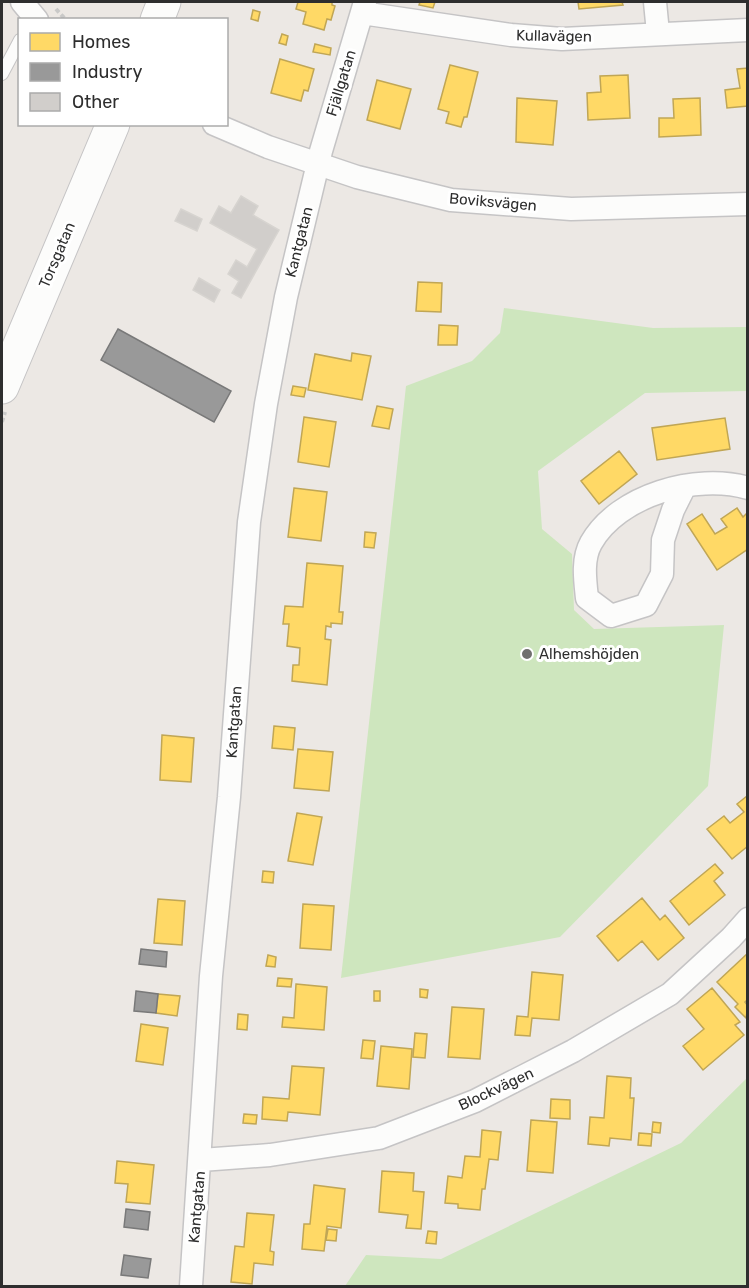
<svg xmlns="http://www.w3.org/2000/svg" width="749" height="1288" viewBox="0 0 749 1288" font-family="Rubik,sans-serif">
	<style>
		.green { fill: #cee6be }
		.homes { fill: #ffd966; stroke: #c0a655; stroke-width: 1.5 }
		.industry { fill: #999; stroke: #797979; stroke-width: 1.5 }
		.building { fill: #d1cecb; stroke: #d7d4d0; stroke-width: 1.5 }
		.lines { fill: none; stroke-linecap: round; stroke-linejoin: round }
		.lane-casing { stroke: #c5c4c5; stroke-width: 14 }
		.street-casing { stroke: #c5c4c5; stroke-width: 25 }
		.secondary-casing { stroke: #c5c4c5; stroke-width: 35 }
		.path { stroke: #c9c9c8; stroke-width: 4; stroke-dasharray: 4.5 3; stroke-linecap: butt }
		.lane { stroke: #fcfcfb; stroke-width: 12 }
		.street { stroke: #fcfcfb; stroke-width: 22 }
		.secondary { stroke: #fcfcfb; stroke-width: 33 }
		.poi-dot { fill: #706f6e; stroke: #fff; stroke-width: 2 }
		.labels { text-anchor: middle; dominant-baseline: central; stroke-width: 6; stroke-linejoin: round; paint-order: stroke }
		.street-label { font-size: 15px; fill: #2e2e2e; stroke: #fff }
		.poi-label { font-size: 15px; fill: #2e2e2e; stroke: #fff; text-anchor: start }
	</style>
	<rect width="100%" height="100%" fill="#ece8e4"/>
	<path class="green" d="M504 308 653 328 747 327V391L645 393 538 471 542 529 572 554 574 610 594 629 724 625 708 786 560 937 341 978 406 386 472 361 500 333Z
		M747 1078V1286H345L366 1255 441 1259 681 1143Z"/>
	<path class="homes" d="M298 2H332V5L335 6 331 20 327 19 324 30 303 24 306 12 296 9Z
		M420 2H435L433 8 419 5Z
		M578 2H622L623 5 579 9Z
		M253 10 260 12 258 21 251 19Z
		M282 34 288 36 286 45 279 43Z
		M315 44 331 48 330 55 313 52Z
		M280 59 314 69 308 91 304 90 301 101 271 93Z
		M450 65 478 72 467 117H464L461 127 446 123 449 112 438 109Z
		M748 68V106L727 108 725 90 740 88 737 69Z
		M628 75 630 118 588 120 587 93 601 92 600 76Z
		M377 80 411 89 400 129 367 120Z
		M517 98 557 101 553 145 516 142Z
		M700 98 701 135 659 137V118H674L673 99Z
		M418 282 442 283 441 312 416 311Z
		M439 325 458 326 457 345H438Z
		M352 353 371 356 362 400 308 390 315 354 351 361Z
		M293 386 306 388 304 397 291 395Z
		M377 406 393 409 389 429 372 426Z
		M304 417 336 422 329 467 298 462Z
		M725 418 730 449 657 460 652 428Z
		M619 451 637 474 599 504 581 481Z
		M294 488 327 492 321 541 288 537Z
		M737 508 743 517 746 514 748 516V549L717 570 687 524 702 514 715 534 727 527 721 519Z
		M365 532 376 533 374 548 364 547Z
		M307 563 343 566 339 612H343L342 624 331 623V627L326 626 325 639 331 640 327 685 292 681 293 665H299L300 648 287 646 289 624H283L285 606 303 607Z
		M274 726 295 728 293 750 272 748Z
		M162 735 194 738 191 782 160 780Z
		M298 749 333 752 329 791 294 788Z
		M747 796 748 846 732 859 707 829 724 816 730 823 744 812 737 804Z
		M297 813 322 817 313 865 288 861Z
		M715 864 723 873 714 881 725 895 689 925 670 901Z
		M263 871 274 872 273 883 262 882Z
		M642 898 660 920 665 915 684 938 658 960 642 941 618 961 597 936Z
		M158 899 185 901 182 945 154 943Z
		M303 904 334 906 331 950 300 948Z
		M748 953V999L745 1002 748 1006 746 1018 735 1007 738 1004 717 982Z
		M268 955 276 957 275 967 266 966Z
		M532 972 563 975 559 1020 532 1018 530 1036 515 1035 517 1016 528 1017Z
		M278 978 292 979 291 987 277 986Z
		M296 984 327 987 324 1030 282 1027 283 1017 294 1018Z
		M712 988 740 1022 735 1025 744 1035 703 1070 683 1046 704 1029 687 1009Z
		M420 989 428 990 427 998 420 997Z
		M374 991H380V1001H374Z
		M158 994 180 996 177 1016 156 1013Z
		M452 1007 484 1009 480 1059 448 1057Z
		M238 1014 248 1015 247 1030 237 1029Z
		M141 1024 168 1028 163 1065 136 1061Z
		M415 1033 427 1034 425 1058 413 1057Z
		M363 1040 375 1041 373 1059 361 1058Z
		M381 1046 412 1049 409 1089 377 1086Z
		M292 1066 324 1068 320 1115 288 1112 287 1121 262 1119 263 1097 289 1099Z
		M607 1076 631 1078 630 1098H634L631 1140 610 1138 609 1146 588 1144 590 1117 604 1118Z
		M551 1099 570 1100V1119L550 1118Z
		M244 1114 257 1115 256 1124 243 1123Z
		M531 1120 557 1122 553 1173 527 1171Z
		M653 1122 661 1123 660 1133 652 1132Z
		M482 1130 501 1132 498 1160 489 1159 485 1189H482L480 1210 458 1208V1204L445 1203 448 1176 462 1178 465 1156 480 1157Z
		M639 1133 652 1134 651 1146 638 1145Z
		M117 1161 154 1165 150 1204 126 1202 128 1184 115 1183Z
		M382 1171 414 1173 413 1191 424 1192 421 1229 406 1228 408 1215 379 1212Z
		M314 1185 345 1189 341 1228 327 1226 324 1251 302 1249 304 1224H310Z
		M247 1213 274 1215 270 1251 274 1252 273 1265 254 1263 252 1284 231 1282 235 1246 244 1247Z
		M328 1229 337 1230 336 1241 326 1240Z
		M428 1231 437 1232 436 1244 426 1243Z"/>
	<path class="industry" d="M118 329 231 391 214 422 101 360Z
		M141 949 167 952 166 967 139 964Z
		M136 991 158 994 156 1013 134 1011Z
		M126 1209 150 1212 148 1230 124 1227Z
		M124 1255 151 1259 148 1278 121 1275Z"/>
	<path class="building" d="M241 196 258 206 253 215 279 230 241 298 232 293 239 281 228 274 236 260 247 267 257 249 210 223 219 206 231 213Z
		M181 209 202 219 197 231 175 221Z
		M199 278 220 290 214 302 193 290Z"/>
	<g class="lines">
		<g class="lane-casing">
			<path id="lane" d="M2 74 20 40"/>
		</g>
		<g class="street-casing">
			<path id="street" d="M22 2 37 20
				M655 2 658 33
				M362 13 511 35 562 39 748 30
				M214 124 268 147 357 177 451 200 571 209 748 204
				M685 486 673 510 663 540 662 574 646 605 611 616 587 598C585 580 582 559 591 543 618 495 696 473 748 488
				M201 1160 270 1155 379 1138 475 1101 573 1051 670 994 731 938 748 919
				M191 1286 211 976 229 797 249 522 266 404 286 297 321 151 365 2"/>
		</g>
		<g class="secondary-casing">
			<path id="secondary" d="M157 20 164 2
				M2 387 113 124"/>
		</g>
		<path class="path" d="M56 9 66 20
			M2 422 5 412"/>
		<use href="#lane" class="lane"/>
		<use href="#street" class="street"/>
		<use href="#secondary" class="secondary"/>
	</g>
	<circle class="poi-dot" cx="527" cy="654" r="6"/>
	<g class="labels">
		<g class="street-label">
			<text transform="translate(554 36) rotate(1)">Kullavägen</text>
			<text transform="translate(341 83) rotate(-73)">Fjällgatan</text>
			<text transform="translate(493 202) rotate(5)">Boviksvägen</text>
			<text transform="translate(299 242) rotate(-76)">Kantgatan</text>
			<text transform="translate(57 255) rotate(-67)">Torsgatan</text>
			<text transform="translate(234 722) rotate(-86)">Kantgatan</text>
			<text transform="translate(496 1089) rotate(-25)">Blockvägen</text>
			<text transform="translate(197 1207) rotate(-85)">Kantgatan</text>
		</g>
		<g class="poi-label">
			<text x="539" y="654">Alhemshöjden</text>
		</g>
	</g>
	<rect width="749" height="1288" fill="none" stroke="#2e2e2e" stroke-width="6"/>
	<rect x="18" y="18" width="210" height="108" fill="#ffffff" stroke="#ababab" stroke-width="1.5"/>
	<rect x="30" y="33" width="30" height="18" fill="#ffd966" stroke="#ababab" stroke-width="1.5"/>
	<text x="72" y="48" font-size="18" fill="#2e2e2e">Homes</text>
	<rect x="30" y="63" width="30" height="18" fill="#999999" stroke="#ababab" stroke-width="1.5"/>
	<text x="72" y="78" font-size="18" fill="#2e2e2e">Industry</text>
	<rect x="30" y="93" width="30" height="18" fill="#d1cecb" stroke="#ababab" stroke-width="1.5"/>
	<text x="72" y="108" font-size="18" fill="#2e2e2e">Other</text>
</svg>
